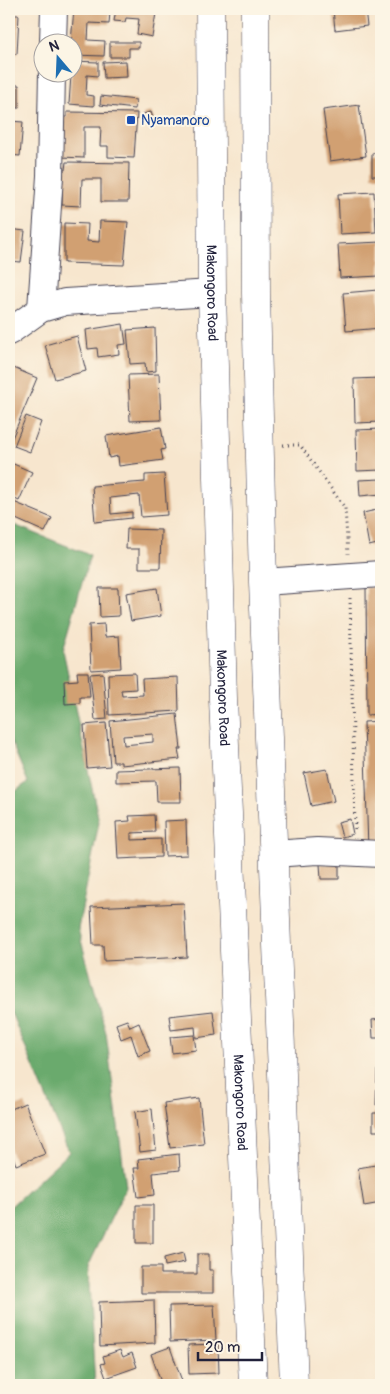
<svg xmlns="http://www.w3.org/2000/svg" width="390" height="1394" viewBox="0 0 390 1394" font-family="Pangolin,sans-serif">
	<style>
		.forest { fill: #6baa6d; stroke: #466654 }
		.building { fill: #d1a072; fill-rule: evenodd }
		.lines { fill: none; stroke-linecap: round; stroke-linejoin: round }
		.minor-casing { stroke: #423f51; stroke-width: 28 }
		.major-casing { stroke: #423f51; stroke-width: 29 }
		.path { stroke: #423f51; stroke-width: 3; stroke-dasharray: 1 4; stroke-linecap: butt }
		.minor { stroke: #fff; stroke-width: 26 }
		.major { stroke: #fff; stroke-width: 28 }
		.transit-dot { fill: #1a4fb4; stroke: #fcf5e5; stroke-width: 2 }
		.labels { text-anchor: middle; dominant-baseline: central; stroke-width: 4; stroke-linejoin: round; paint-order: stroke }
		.transit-label { font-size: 14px; fill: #164399; stroke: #fcf5e5; text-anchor: start }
		.street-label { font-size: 14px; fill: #22223b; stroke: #fcf5e5 }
	</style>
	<rect width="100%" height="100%" fill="#fcf5e5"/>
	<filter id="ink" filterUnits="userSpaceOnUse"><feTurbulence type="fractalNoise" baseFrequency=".02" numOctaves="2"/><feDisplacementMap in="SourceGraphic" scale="10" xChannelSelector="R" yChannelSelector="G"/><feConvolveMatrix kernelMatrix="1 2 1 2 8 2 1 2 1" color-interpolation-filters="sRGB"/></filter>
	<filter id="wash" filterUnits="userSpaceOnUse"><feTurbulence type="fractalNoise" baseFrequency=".0096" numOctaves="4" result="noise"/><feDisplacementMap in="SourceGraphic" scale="20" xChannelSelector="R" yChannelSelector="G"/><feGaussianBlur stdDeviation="1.12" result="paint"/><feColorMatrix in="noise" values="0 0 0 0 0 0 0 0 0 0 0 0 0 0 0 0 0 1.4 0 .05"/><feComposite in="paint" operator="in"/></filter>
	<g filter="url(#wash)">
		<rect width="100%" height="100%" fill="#f7e6ce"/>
		<path class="forest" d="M9 523 90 555 63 650 99 822 78 929 106 1033 126 1187 88 1267 95 1385H9V1208L69 1152 9 1008V796L28 782 9 737Z"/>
		<g id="blocks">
			<path class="building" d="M74 9 110 12 109 24 89 23 88 40 105 41 104 56 72 55 71 42Z
				M116 9 156 13 152 37 137 34 139 19 126 18 125 22 114 21Z
				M333 9H365L367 26 335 30Z
				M378 9H381V31H379Z
				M9 15H19L17 54 9 53Z
				M110 42H139V48H129V57H110Z
				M72 61 98 62V76L87 75 86 95 94 96V106L69 104Z
				M126 61 127 77 104 78 103 62Z
				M9 85H19V108H9Z
				M101 96 136 100 135 109 100 105Z
				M359 105 366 156 330 161 323 110Z
				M67 112 137 113 134 158 108 157V146H100L101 127H84V158L61 157 62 117H67Z
				M151 112 155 123 147 126 143 114Z
				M9 121 23 122 20 156 9 155Z
				M381 152V176H372V153Z
				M66 162 129 163 128 202H101V179H82L81 206 62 205 63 170H65Z
				M374 192 376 232 340 234 338 194Z
				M100 221 128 222 124 265 64 263V223L88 224 87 241 99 242Z
				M9 229 25 231 21 262 9 261Z
				M381 242 380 276 340 278 338 244Z
				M378 290 379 310H381V328L346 331 343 293Z
				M123 324 126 344 118 345 119 354 98 357 97 348 88 349 86 330Z
				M155 328 156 371 146 372 145 363 130 364 127 330Z
				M77 336 86 371 55 379 45 345Z
				M9 366 37 378 10 443 9 442Z
				M159 374 161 420 130 421 128 375Z
				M381 378V422L355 423 354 379Z
				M26 416 41 422 30 452 14 446Z
				M161 427 165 449 161 450 163 460 119 466 118 456 109 458 106 436Z
				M381 429V470L357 471 356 430Z
				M9 462 32 472 19 501 9 496Z
				M164 474 167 515 141 517 139 495 110 498 111 514 132 512V518L95 522 92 486 145 482V475Z
				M381 479V494L360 496 359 480Z
				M9 500 52 518 45 532 9 516Z
				M381 509V543L369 546 363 513Z
				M127 529 161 530 160 568H139V549H126Z
				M381 587V714L367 715 366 588Z
				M99 588H118L119 616 100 617Z
				M157 588 161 616 131 621 126 593Z
				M104 624 105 637 119 636 121 668 91 670 89 625Z
				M77 672H88L90 697H80V703L65 704 64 681 78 680Z
				M103 673 107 719 95 720 90 674Z
				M135 673 136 689 121 690 122 696 143 695 142 679 178 677 179 711 109 715 108 674Z
				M177 714 181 749H178L180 759 121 765V762H113L110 721ZM153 734V742L124 745 123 736Z
				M381 721V849H368L364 722Z
				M106 723 110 766 87 768 84 725Z
				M180 768 181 802H157L156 781 116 782V770Z
				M327 769 334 801 311 806 304 773Z
				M154 815 155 832 131 833V840L161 839V857L118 859 116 822 130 821 129 816Z
				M350 819 353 834 342 837 338 822Z
				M186 820 187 855 165 856 164 821Z
				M320 864H339V879H321Z
				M184 903 187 957 104 961 103 945H93L91 907Z
				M213 1011 216 1035 196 1038 195 1027 171 1030 169 1016Z
				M381 1019V1038H373L372 1020Z
				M127 1020 130 1027 139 1023 150 1051 138 1056 131 1035 121 1039 116 1024Z
				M194 1035 196 1050 172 1053 170 1037Z
				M377 1070H381V1105H376Z
				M199 1098 204 1144 170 1148 164 1103Z
				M25 1103 45 1154 16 1165 9 1146V1110Z
				M152 1109 156 1150 140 1152 135 1112Z
				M373 1113H381V1131H373Z
				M179 1154 180 1170 153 1173 155 1195 138 1197 134 1168H139L138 1159Z
				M381 1164V1203L364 1206 358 1168Z
				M136 1205H153V1243H136Z
				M183 1253 185 1262 165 1266 164 1258Z
				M197 1254H209V1270H213V1293H141V1267H161V1274H197Z
				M154 1300 155 1343 100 1346 99 1302Z
				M214 1305 216 1340 170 1342 169 1306Z
				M218 1344 219 1373 189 1374 188 1345Z
				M170 1347 183 1384 179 1385H162L151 1354Z
				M120 1350 123 1357 132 1353 137 1367 106 1378 101 1364 105 1363 103 1356Z"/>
		</g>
	</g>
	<g filter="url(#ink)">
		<use href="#blocks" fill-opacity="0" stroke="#423f51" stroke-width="1"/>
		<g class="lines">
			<g class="minor-casing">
				<path id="minor" d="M53 42 54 9
					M41 309 50 176 52 72
					M9 332 41 309 65 302 212 293
					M263 582 381 574
					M273 854 317 851 381 854"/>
			</g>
			<g class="major-casing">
				<g id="major">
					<path id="s1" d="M210 9 212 293 223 699 253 1385"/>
					<path d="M255 9 256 294 263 582 294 1385"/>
				</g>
			</g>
			<path class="path" d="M283 445H300L345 508 348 554
				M350 598 355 829"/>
			<use href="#minor" class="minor"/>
			<use href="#major" class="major"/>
		</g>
	</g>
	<rect class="transit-dot" x="126" y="115" width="10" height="10" rx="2.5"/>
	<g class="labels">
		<g class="transit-label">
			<text x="141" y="120">Nyamanoro</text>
		</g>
		<g class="street-label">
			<text stroke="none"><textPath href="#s1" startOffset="284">Makongoro Road</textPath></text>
			<text stroke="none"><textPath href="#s1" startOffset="689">Makongoro Road</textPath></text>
			<text stroke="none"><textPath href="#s1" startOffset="1094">Makongoro Road</textPath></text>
		</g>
	</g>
	<rect width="390" height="1394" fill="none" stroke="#fcf5e5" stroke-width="30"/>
	<g transform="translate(58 58) rotate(341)"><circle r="24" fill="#fcf5e5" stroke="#a5a1a1"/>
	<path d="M0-4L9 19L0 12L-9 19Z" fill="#1f6fb2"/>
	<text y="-8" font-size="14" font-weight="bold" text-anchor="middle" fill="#22223b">N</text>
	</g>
	<path d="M198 1352v8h64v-8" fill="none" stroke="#22223b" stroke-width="2.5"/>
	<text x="205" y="1352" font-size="15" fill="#22223b" stroke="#fcf5e5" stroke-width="4" paint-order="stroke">20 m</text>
</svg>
